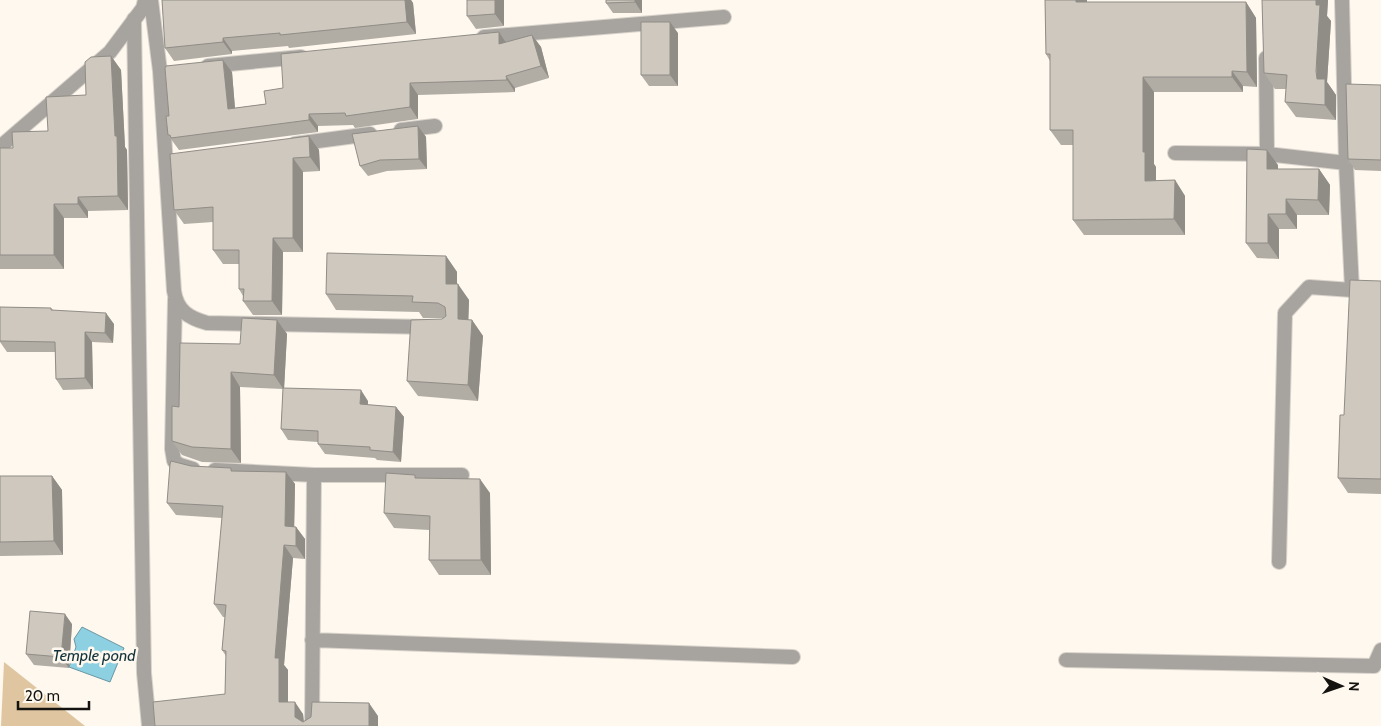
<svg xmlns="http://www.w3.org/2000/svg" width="1381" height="726" viewBox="0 0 1381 726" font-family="Cabin,sans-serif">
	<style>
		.green { fill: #dfc6a0 }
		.water { fill: #8dd0e2; stroke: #6997a3 }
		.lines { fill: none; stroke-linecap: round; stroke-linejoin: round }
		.minor-casing { stroke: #d9d3cb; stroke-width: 16 }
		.tertiary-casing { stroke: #d9d3cb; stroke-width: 16 }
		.minor { stroke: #a7a4a0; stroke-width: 14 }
		.tertiary { stroke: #a7a4a0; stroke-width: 14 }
		.wall { fill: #b1aca4 }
		.shaded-wall { fill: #908c86 }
		.building { fill: #cec8bf; stroke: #908c86 }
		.labels { text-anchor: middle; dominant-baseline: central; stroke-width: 5; stroke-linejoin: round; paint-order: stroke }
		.water-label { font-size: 16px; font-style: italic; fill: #12323b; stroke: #fef8ef }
	</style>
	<rect width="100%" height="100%" fill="#fef8ef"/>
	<path class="green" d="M4 662 85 726H1Z"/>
	<path class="water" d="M82 627 124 648 110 682 69 667 76 647 74 639Z"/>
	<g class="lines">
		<g class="minor-casing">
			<path id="minor" d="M151 0 160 71 174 291C177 311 189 318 207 323L429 327
				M134 19 144 673 149 726
				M484 37 724 17
				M1266 58 1267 154
				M208 66 301 57
				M401 130 435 126
				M295 144 370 134
				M1175 153 1267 154 1346 163
				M175 299 172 449 174 461 180 465 193 469
				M215 470 314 475H462
				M1279 562 1285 313 1309 287 1352 290 1346 163 1342 0
				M312 640 793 657
				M1066 660 1374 666 1381 650
				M312 726 314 475"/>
		</g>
		<g class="tertiary-casing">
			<path id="tertiary" d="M0 147 110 52 143 8 145 0"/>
		</g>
		<use href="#minor" class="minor"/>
		<use href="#tertiary" class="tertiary"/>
	</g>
	<path class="wall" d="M162 0H411L413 3 416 34 289 48 288 46 232 51V54L174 61 165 48Z
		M467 0H504V26L476 29 467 16Z
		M606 0H642V13H613L606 3Z
		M1045 0H1087V2H1246L1256 18 1257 87 1243 86V92H1154V164L1156 167V181L1175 180 1185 196V235H1084L1073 220V145H1061L1050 130V61L1046 54Z
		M1262 0H1328L1327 16 1331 21 1327 82 1336 95V120L1296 117 1285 102 1286 89H1275L1264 73Z
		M499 32 506 42 532 35 541 47 549 78 515 88V92L418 95V119L355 128 353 125 318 126V132L179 150 168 135 169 116 232 72 235 108 266 104 283 88Z
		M678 33V86H649L641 75Z
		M111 56 121 70 125 147 127 150 128 210 88 211V218H64V269H0V148H13L48 131 86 95Z
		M1381 85V171L1355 170 1348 159Z
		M418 126 426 137 427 169 387 171 368 176 360 166Z
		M309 136 319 150 320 171 303 172V252H283L282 315H253L243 301V296L239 289V264H223L213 250V222L184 224 174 210Z
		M1278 165V169H1319L1330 185 1329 215H1297V229H1279V259L1257 258 1246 243Z
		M446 256 457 272V284L469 300 468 320H472L483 336 478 401 418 396 407 381 443 318H423L419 312 336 310 326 294Z
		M1381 281V494L1348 493 1338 478 1344 415Z
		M0 307 51 308 53 310 114 324 113 343 92 342 93 389 63 390 56 379 55 352H7L0 342Z
		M277 320 287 334 284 388 368 401V405L396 407 404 417 401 462 377 460 375 458 325 454 318 444V442L288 440 281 429 283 389 240 387 241 463 202 462 182 455 172 441 240 344Z
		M191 466 234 471 286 472 295 484 294 527H296L305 539V559L293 558 284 665 288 670V702L303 714 304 721 378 716V726H155L225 694 226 656 222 650 225 617H223L214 604 222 518 176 515 167 503Z
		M0 476H52L62 490 63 555 0 556Z
		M417 478 490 493 491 575H439L429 560V530L394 528 384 513Z
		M72 624 69 668 34 665 26 654Z"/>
	<path class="shaded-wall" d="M404 0H411L413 3 416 34 407 22Z
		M495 0H504V26L495 14Z
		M635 0H642V13L635 2Z
		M1076 0H1087V18L1076 2Z
		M1316 0H1328L1327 16 1331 21 1327 82 1336 95V120L1325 105 1317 79Z
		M1246 2 1256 18 1257 87 1247 72Z
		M670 22 678 33V86L670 75Z
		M499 32 507 44H499Z
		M532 35 541 47 549 78 541 66Z
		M223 38 232 51V54L223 42Z
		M111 56 121 70 125 147 127 150 128 210 118 196Z
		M223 60 232 72 236 121 228 109Z
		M1232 71 1243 86V92L1232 77Z
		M506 76 515 88V92L507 80Z
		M1143 77 1154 92V164L1156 167V196L1145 181 1143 152Z
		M410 83 418 95V119L410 107Z
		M309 114 318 126V132L309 120Z
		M418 126 426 137 427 169 419 159Z
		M309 136 319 150 320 171 310 157Z
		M1267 150 1278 165V184L1267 169Z
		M293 158 303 172V252L293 238Z
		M1319 169 1330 185 1329 215 1318 200Z
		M1175 180 1185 196V235L1174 219Z
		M78 197 88 211V218L78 204Z
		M1286 199 1297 215V229L1286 214Z
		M54 204 64 218V269L54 255Z
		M1268 214 1279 229V259L1268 243Z
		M273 238 283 252 282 315 272 301Z
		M446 256 457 272V299L446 284Z
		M458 284 469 300 468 335 458 319Z
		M106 313 114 324 113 343 105 333Z
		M277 320 287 334 284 390 274 375Z
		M472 320 483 336 478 401 468 385Z
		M85 332 92 342 93 389 85 378Z
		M231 372 240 387 241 463 231 449Z
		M361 390 368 401 367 415 360 404Z
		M396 407 404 417 401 462 393 452Z
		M286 472 295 484 294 539 285 526Z
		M52 476 62 490 63 555 54 541Z
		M480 479 490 493 491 575 481 560Z
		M296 527 305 539V559L296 546Z
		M284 545 293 558 284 665 288 670V714L279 702 275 658Z
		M65 614 72 624 69 668 61 657Z
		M295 702 303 714 304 726 295 717Z
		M369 703 378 716V726H369Z"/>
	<path class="building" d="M162 0H405L407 22 280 35V33L223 38V42L165 48Z
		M467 0H495V14L467 16Z
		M606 0H635V2L606 3Z
		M1045 0H1076V2H1246L1247 72 1232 71V77H1143V152H1145V181L1175 180 1174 219 1073 220V130H1050V54H1046Z
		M1262 0H1316V5H1320L1316 71 1317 79H1325V105L1285 102 1287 75 1264 73Z
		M641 22H670V75H641Z
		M499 32V44L532 35 541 66 506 76 507 80 410 83V107L346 116 345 113 309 114V120L171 138 170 135H168L166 116H169L165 68 166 66 223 60 228 109 266 104 264 91 283 88 281 54Z
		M111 56 115 136H117L118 196 78 197V204H54V255H0V148H13L12 132 48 131 46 97 86 95 85 62 91 57Z
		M1346 84 1381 85V160L1348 159Z
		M418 126 419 159 380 160 360 166 352 134Z
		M309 136 310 157 293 158V238H273L272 301H243L244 289H239V250H213V207L174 210 170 154Z
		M1247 149 1267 150V169H1319L1318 200 1286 199V214H1268V243H1246Z
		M327 253 446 256V284H458V319L472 320 468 385 407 381 411 320 442 319 446 316 445 307 438 303 412 302 413 296 326 294Z
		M1350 280 1381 281V479L1338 478 1340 415H1344Z
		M0 307 51 308V310L106 313 105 333 85 332V378L56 379 55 342 0 341Z
		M242 318 277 320 274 375 231 372V449L192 447 172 441V406L179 407 180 343 240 344Z
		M283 388 361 390 360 404 396 407 393 452 370 450V447L318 444V431L281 429Z
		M171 461 191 466 231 468V471L286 472 285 526 296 527V546L284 545 275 658H279V702H295V717L303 722 311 717 312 702 369 703V726H155L153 702 225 694 226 651 222 650 226 605 214 604 223 506 167 503 170 464Z
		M386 473 415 475V478L480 479 481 560H429L430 516 384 513Z
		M0 476H52L54 541 0 542Z
		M30 611 65 614 61 657 26 654Z"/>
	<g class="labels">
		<g class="water-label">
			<text x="94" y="655">Temple pond</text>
		</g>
	</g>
	<g transform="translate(1341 686) rotate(92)" stroke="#fef8ef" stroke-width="4" paint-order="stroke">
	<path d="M0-4L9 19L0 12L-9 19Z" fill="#15130f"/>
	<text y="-8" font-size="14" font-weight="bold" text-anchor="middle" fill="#15130f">N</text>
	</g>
	<path d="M18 701v8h71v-8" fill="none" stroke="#15130f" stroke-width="2.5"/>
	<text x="25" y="701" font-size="15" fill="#15130f" stroke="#fef8ef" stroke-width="4" paint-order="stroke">20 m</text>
</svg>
